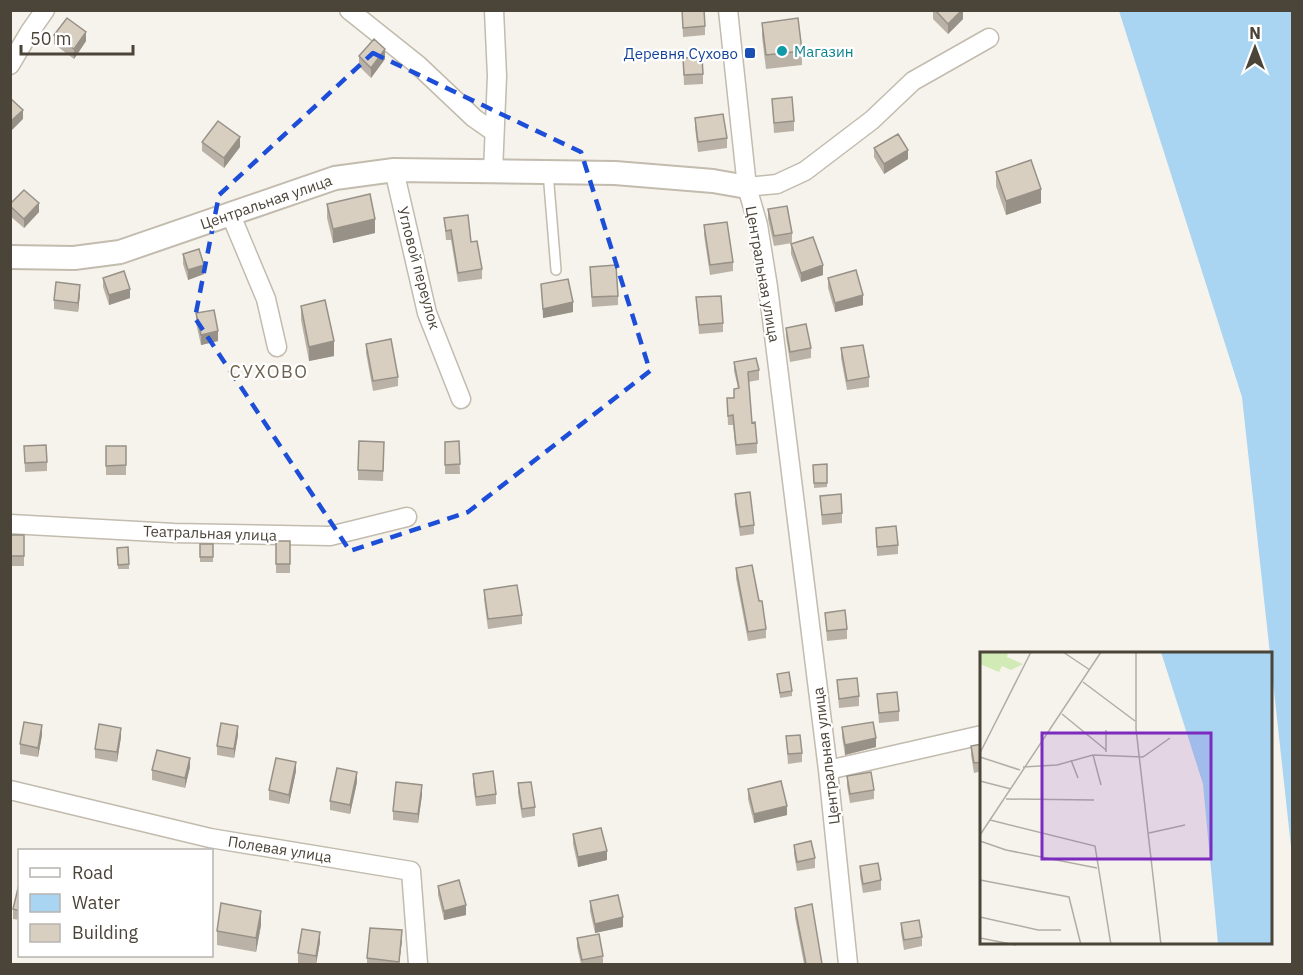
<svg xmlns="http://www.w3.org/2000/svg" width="1303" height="975" viewBox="0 0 1303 975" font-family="'IBM Plex Sans',sans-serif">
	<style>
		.water { fill: #a9d4f2 }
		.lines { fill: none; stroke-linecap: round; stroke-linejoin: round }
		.service-casing { stroke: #c2bbae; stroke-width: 12 }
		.minor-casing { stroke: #c2bbae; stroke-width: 21 }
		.tertiary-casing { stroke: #c2bbae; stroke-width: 26 }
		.service { stroke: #fff; stroke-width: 9 }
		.minor { stroke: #fff; stroke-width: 18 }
		.tertiary { stroke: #fff; stroke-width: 22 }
		.wall { fill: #bab2a6 }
		.shaded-wall { fill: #979187 }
		.building { fill: #d8cfc1; stroke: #979187; stroke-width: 1.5 }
		.marked { fill: none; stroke: #1d4ed8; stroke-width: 4.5; stroke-dasharray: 12 8; stroke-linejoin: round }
		.culture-dot { fill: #0f9aa8; stroke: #fff; stroke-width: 2 }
		.transit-dot { fill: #1a4fb4; stroke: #fff; stroke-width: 2 }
		.labels { text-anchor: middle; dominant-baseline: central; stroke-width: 4.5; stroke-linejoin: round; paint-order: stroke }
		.culture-label { font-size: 15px; fill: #0d838f; stroke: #fff; text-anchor: start }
		.transit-label { font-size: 15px; fill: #164399; stroke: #fff; text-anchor: end }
		.street-label { font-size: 15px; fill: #4b4439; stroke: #fff }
		.quarter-label { font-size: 18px; letter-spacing: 1.5px; fill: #6e6250; stroke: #fff }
		.inset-road { fill: none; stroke: #b2ada4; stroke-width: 1.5 }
		.view { fill: #7b2cbf; fill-opacity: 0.15; stroke: #7b2cbf; stroke-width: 3 }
		.inset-edge { fill: none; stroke: #4b4439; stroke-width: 3 }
	</style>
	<rect width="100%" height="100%" fill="#f6f3ec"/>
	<path class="water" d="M1119 11H1292V856L1242 397Z"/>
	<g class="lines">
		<g class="service-casing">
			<path id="service" d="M548 172 556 270"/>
		</g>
		<g class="minor-casing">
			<path id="minor" d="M349 10 418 65 474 118 494 132
				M728 10 747 187 758 225 768 287 828 770 848 964
				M10 65 29 33 45 10
				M394 170 427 313 461 399
				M493 172 497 76 494 10
				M747 187 777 184 805 171 872 120 913 81 989 38
				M230 213 266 299 277 347
				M10 524 174 533 330 536 407 517
				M828 770 982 735
				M10 790 210 838 411 871 418 964"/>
		</g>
		<g class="tertiary-casing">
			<path id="tertiary" d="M10 257 74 258 120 252 335 178 394 170 615 173 713 181 747 187"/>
		</g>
		<use href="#service" class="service"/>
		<use href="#minor" class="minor"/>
		<use href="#tertiary" class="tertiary"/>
	</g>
	<path class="wall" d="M682 10 705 26V35L683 37Z
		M933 10H963V19L948 34 933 19Z
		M762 23 802 51V65L766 69 762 37Z
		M54 35 86 41 74 59 54 44Z
		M359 56 385 59 371 78 359 66Z
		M683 58 703 74V84L684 85Z
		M772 99 794 121V131L774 133Z
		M695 118 727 138V148L698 152 695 128Z
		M202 142 240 147 224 168 202 151Z
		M874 148 908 159 884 174 874 157Z
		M996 172 1041 203 1006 215 996 186Z
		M10 204 39 212 24 228 10 216Z
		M327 204 375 233 333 243 327 218Z
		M768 209 792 233V243L774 246 768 219Z
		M444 218 482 269V279L458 282 451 240H446Z
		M704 225 733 262V271L710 275 704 235Z
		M791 244 823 275 801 282 791 254Z
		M183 254 204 274 188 280 183 264Z
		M590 267 618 296V305L592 307Z
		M103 278 130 298 109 305 103 287Z
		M828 278 863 305 835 312 828 288Z
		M541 284 573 312 543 318Z
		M80 294 78 312 54 309V300Z
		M696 297 723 323V332L699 334Z
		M301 306 334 356 309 361 301 320Z
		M196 313 218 341 201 345 196 323Z
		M786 328 811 348V358L790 362 786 337Z
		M366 344 398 377V386L373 391 366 353Z
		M841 348 869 377V387L847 390 841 358Z
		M734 362 759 370V380L748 382 752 423 757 443V453L736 455 733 425H728L727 398H734V389L738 388 734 371Z
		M459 441 460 474H445V442Z
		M384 442 383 481 358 480V470Z
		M24 446 47 462V471L25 472Z
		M106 446H126V475H106Z
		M827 464V487L814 488 813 465Z
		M735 494 754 525V534L740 536 735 504Z
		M820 496 842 513V523L822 525Z
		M876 528 898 545V554L877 556Z
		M10 535H24V566H10Z
		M276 541H290V573H276Z
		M200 544H213V562H200Z
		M117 548 129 564V569H118Z
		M736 568 759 601 766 629V638L748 641 736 578Z
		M484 590 522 615V624L488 629 484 599Z
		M825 613 847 629V639L827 641Z
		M777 674 792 691V696L780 698Z
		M837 680 859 696V706L839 708Z
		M877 694 899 711V721L879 723Z
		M842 727 876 747 845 755 842 737Z
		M42 735 38 757 20 754V744Z
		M238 735 234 758 217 755V746Z
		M786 736 802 753V762L788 764Z
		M121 737 117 762 95 758V749Z
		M982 744V771L974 773 971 755V746Z
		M190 767 185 788 152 780V770Z
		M296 771 289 804 269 800V790Z
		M473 774 496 794V804L476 806 473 784Z
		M847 776 874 790V799L850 803 847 786Z
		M357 782 350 814 330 810V801Z
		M518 783 535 807V816L522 818 518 793Z
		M748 789 787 815 754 823 748 799Z
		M422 795 418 823 393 820V811Z
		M573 834 607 860 578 867 573 844Z
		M794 845 815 858V868L797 871 794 854Z
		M860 866 881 880V890L863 893 860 876Z
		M20 884V920L13 919V909Z
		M438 886 466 915 444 920 438 895Z
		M590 901 623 927 595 933 590 911Z
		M795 908 822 964H804L795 917Z
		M901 923 922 937V946L904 950 901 932Z
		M261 925 256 952 217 945V931Z
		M577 938 603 956V964H581L577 947Z
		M402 940 399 964H367V958Z
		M320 942 316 964H307L298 963V953Z"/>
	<path class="shaded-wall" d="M962 10H963V19L948 34V24Z
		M86 32V41L74 59V49Z
		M385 49V59L371 78V68Z
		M23 110V119L11 131V121Z
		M240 137V147L224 168V158Z
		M908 150V159L884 174V164Z
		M1041 189V203L1006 215V201Z
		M39 203V212L24 228V219Z
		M375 219V233L333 243V229Z
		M204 265V274L188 280V270Z
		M823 265V275L801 282V273Z
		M80 285V294L78 312V303Z
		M130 289V298L109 305V295Z
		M863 295V305L835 312V303Z
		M573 302V312L543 318V309Z
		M218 331V341L201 345V335Z
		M334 341V356L309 361V347Z
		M42 725V735L38 757V748Z
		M238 726V735L234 758V749Z
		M121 728V737L117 762V752Z
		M876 738V747L845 755V745Z
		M190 758V767L185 788V778Z
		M296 762V771L289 804V795Z
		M357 772V782L350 814V805Z
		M422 785V795L418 823V814Z
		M787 806V815L754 823V814Z
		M607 851V860L578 867V857Z
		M466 905V915L444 920V911Z
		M261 911V925L256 952V938Z
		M623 917V927L595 933V924Z
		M402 930V940L399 964Z
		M320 932V942L316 964V956Z"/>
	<path class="building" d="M682 10H704L705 26 683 28Z
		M935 10H962L948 24Z
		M67 18 86 32 74 49 54 35Z
		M798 18 802 51 766 55 762 23Z
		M374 39 385 49 371 68 359 56Z
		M702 57 703 74 684 75 683 58Z
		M792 97 794 121 774 123 772 99Z
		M10 98 23 110 11 121H10Z
		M723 114 727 138 698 142 695 118Z
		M218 121 240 137 224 158 202 142Z
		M898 134 908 150 884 164 874 148Z
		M1031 160 1041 189 1006 201 996 172Z
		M24 190 39 203 24 219 10 206V204Z
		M370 194 375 219 333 229 327 204Z
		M787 206 792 233 774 236 768 209Z
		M468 215 471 242 477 241 482 269 458 273 451 230 446 231 444 218Z
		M727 222 733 262 710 265 704 225Z
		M813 237 823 265 801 273 791 244Z
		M199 249 204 265 188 270 183 254Z
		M616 265 618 296 592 297 590 267Z
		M856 270 863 295 835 303 828 278Z
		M124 271 130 289 109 295 103 278Z
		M568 279 573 302 543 309 541 284Z
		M56 282 80 285 78 303 54 300Z
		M721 296 723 323 699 325 696 297Z
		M325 300 334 341 309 347 301 306Z
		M214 310 218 331 201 335 196 313Z
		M806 324 811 348 790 352 786 328Z
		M391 339 398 377 373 381 366 344Z
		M863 345 869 377 847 381 841 348Z
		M756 358 759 370 748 372 752 423 755 422 757 443 736 445 733 415 728 416 727 398H734V389L739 388 734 362Z
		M359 441 384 442 383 471 358 470Z
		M459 441 460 464 445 465V442Z
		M46 445 47 462 25 463 24 446Z
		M106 446H126V465L106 466Z
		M827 464V483H814L813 465Z
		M750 492 754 525 740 527 735 494Z
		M841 494 842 513 822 515 820 496Z
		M896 526 898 545 877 547 876 528Z
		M10 535H24V556H10Z
		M276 541H290V564H276Z
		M200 544H213V557H200Z
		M128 547 129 564 118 565 117 548Z
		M752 565 759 601H762L766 629 748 632 736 568Z
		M517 585 522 615 488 619 484 590Z
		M845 610 847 629 827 631 825 613Z
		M789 672 792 691 780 693 777 674Z
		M857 678 859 696 839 699 837 680Z
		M897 692 899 711 879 713 877 694Z
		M24 722 42 725 38 748 20 744Z
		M873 722 876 738 845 745 842 727Z
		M221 723 238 726 234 749 217 746Z
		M99 724 121 728 117 752 95 749Z
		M800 735 802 753 788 754 786 736Z
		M982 744V762L974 763 971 746Z
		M157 750 190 758 185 778 152 770Z
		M276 758 296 762 289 795 269 790Z
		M337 768 357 772 350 805 330 801Z
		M493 771 496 794 476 797 473 774Z
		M871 772 874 790 850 794 847 776Z
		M781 781 787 806 754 814 748 789Z
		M396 782 422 785 418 814 393 811Z
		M531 782 535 807 522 809 518 783Z
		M601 828 607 851 578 857 573 834Z
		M811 841 815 858 797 862 794 845Z
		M878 863 881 880 863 884 860 866Z
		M459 880 466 905 444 911 438 886Z
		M19 884H20V911L13 909Z
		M618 895 623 917 595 924 590 901Z
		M221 903 261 911 256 938 217 931Z
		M812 904 822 964H806L795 908Z
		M919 920 922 937 904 940 901 923Z
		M370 928 402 930 399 962 367 958Z
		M302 929 320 932 316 956 298 953Z
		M599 934 603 956 582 960 577 938Z"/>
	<path class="marked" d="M373 53 581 152 650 371 468 512 350 551 195 318 219 195Z"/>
	<circle class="culture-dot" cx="782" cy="51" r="6"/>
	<rect class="transit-dot" x="744" y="47" width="12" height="12" rx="3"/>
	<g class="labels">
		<g class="culture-label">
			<text x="794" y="51">Магазин</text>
		</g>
		<g class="transit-label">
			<text x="738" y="53">Деревня Сухово</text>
		</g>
		<g class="street-label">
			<text transform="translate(266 202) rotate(-19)">Центральная улица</text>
			<text transform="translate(419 268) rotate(75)">Угловой переулок</text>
			<text transform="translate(763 274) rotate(80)">Центральная улица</text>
			<text transform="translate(210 533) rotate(2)">Театральная улица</text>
			<text transform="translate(826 756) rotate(-97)">Центральная улица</text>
			<text transform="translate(280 849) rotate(9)">Полевая улица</text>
		</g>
		<g class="quarter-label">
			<text x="269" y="371">СУХОВО</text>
		</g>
	</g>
	<g transform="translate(980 652)">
		<rect width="292" height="292" fill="#f6f3ec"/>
		<path d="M0 0H28L27 5 43 12 31 18 22 14 19 20 0 12Z" fill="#d2eab5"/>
		<path d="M181 0H292V292H238L223 132Z" fill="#a9d4f2"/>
		<path class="inset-road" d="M83 0 110 18M156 0V77L181 293M103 30 155 69M82 62 126 98M126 100V78M0 101 51 0M113 103 121 133M0 105 40 118M91 108 98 126M43 115 77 113 113 103 163 105 190 86M0 129 31 137M26 147 114 148M10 168 115 194 131 293M169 181 205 173M0 183 121 0M0 189 26 198 117 216M0 228 89 245 101 293M0 265 58 278H81M0 286 36 293"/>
		<path class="view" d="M62 81H231V207H62Z"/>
		<rect width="292" height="292" class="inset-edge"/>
	</g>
	<rect width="1303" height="975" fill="none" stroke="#4b4439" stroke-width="24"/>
	<rect x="18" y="849" width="195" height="108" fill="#ffffff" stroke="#b7b4b0" stroke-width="1.5"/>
	<rect x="30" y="868" width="30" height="9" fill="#ffffff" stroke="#b7b4b0" stroke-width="1.5"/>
	<text x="72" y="879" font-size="18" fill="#4b4439">Road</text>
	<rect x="30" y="894" width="30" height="18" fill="#a9d4f2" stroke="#b7b4b0" stroke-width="1.5"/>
	<text x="72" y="909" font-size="18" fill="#4b4439">Water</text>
	<rect x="30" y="924" width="30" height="18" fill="#d8cfc1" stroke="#b7b4b0" stroke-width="1.5"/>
	<text x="72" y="939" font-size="18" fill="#4b4439">Building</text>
	<g transform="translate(1255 48)" stroke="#ffffff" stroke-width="4.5" paint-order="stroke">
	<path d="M0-4.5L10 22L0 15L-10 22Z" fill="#4b4439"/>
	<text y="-9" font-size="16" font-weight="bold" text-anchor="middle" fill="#4b4439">N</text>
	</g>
	<path d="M21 45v9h112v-9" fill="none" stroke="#4b4439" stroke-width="3"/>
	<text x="30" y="45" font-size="18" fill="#4b4439" stroke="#ffffff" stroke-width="4.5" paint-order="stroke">50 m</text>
</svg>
